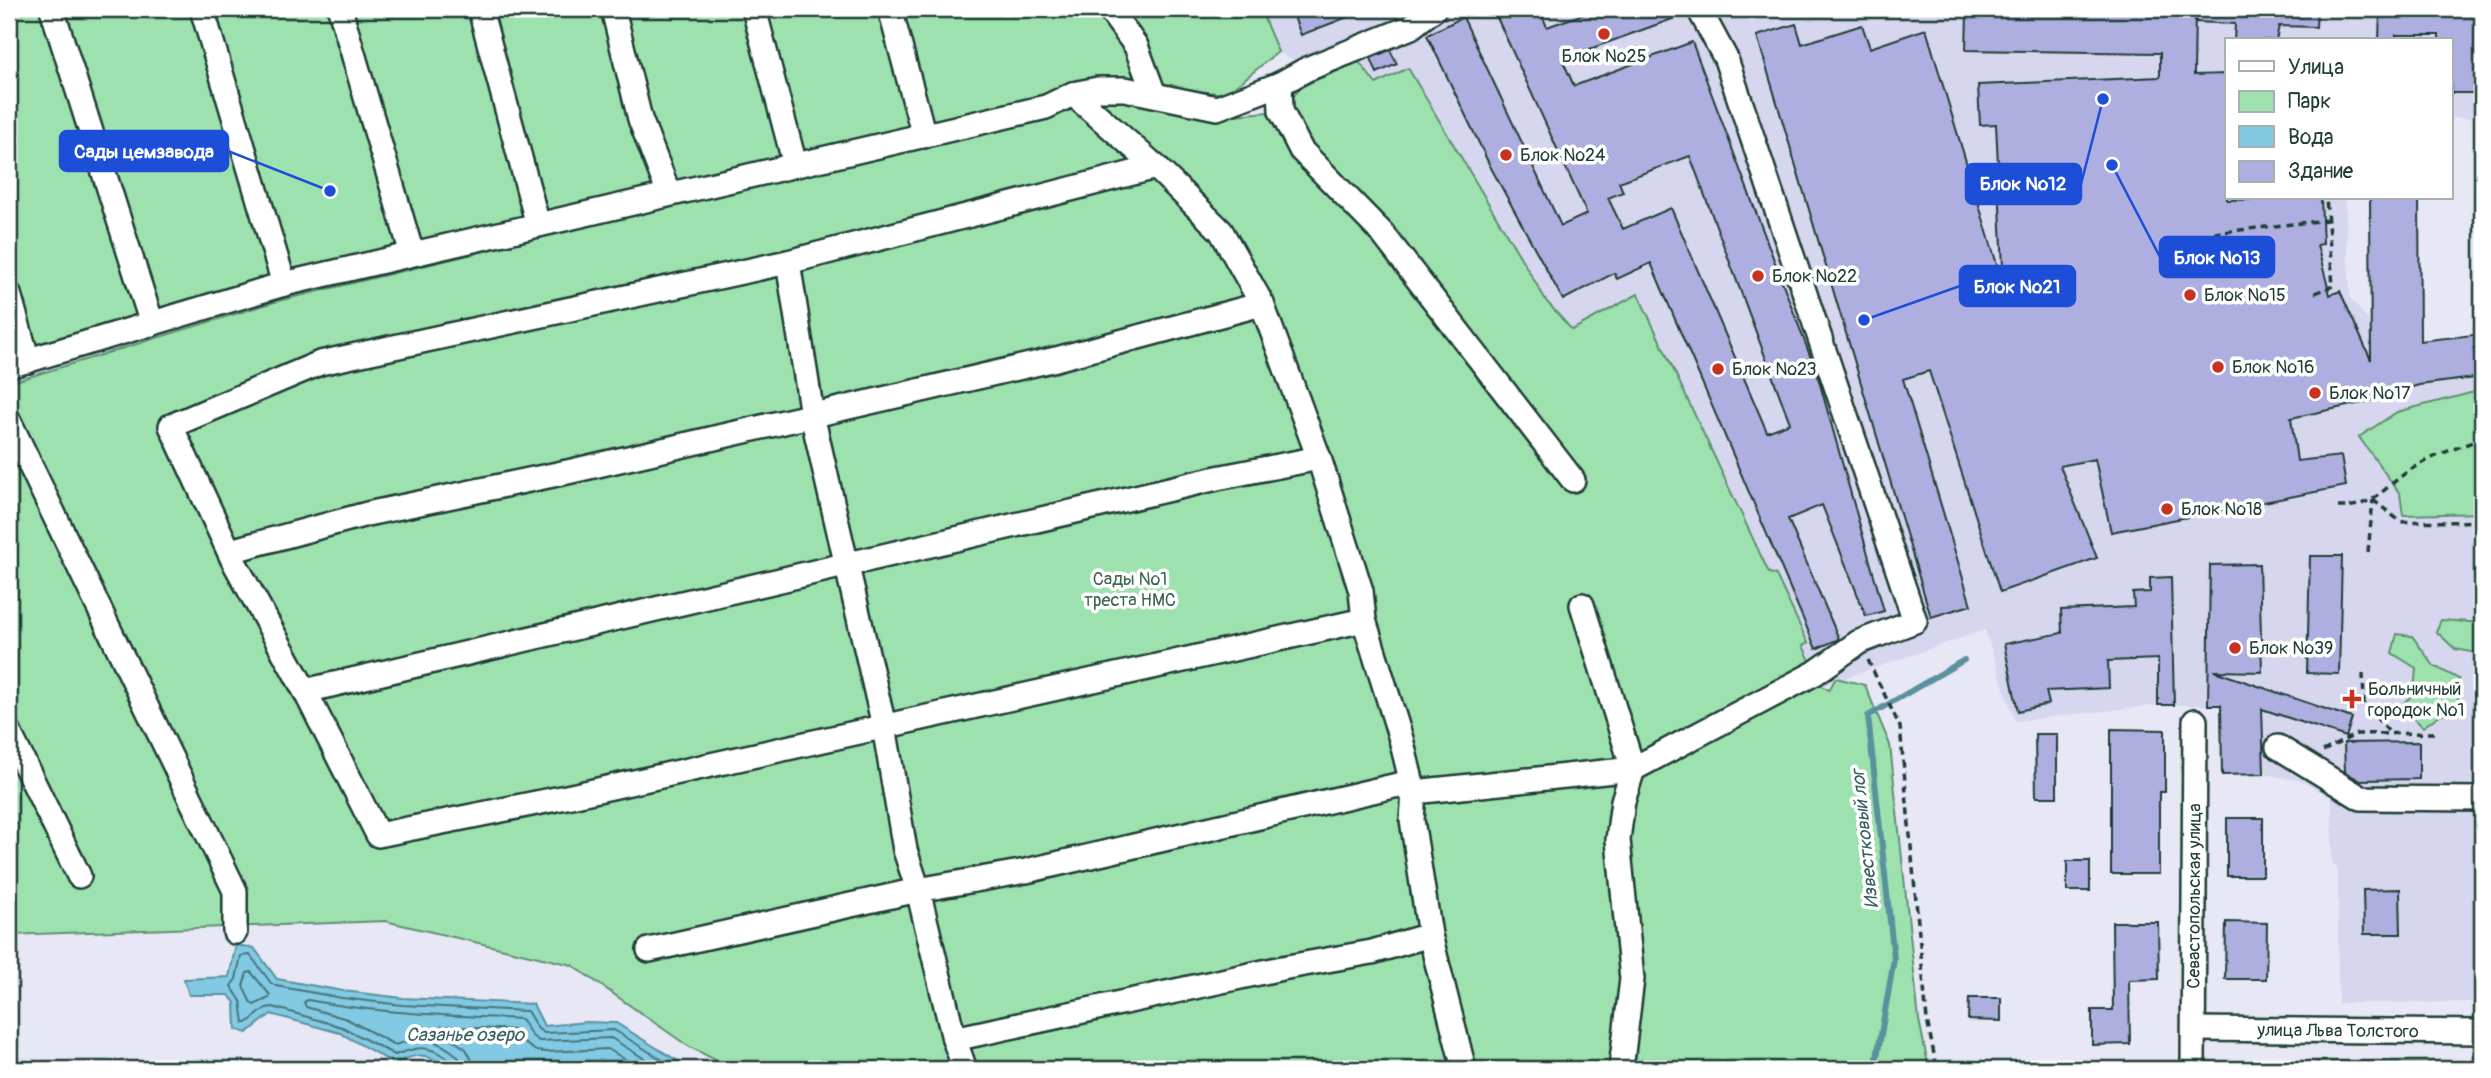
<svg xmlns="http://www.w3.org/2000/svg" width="2491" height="1078" viewBox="0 0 2491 1078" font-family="Pangolin,sans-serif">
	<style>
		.built { fill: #d6d6ef }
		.green { fill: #9de2ae; stroke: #5e9071; stroke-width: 2 }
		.water { fill: #82c9e3; stroke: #5a919d; stroke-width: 2 }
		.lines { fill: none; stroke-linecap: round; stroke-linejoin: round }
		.shore { stroke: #47757a; stroke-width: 2 }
		.stream { stroke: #5a919d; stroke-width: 6 }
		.building { fill: #aeafe0; stroke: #1f3d34; stroke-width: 2; fill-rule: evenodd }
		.minor-casing { stroke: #1f3d34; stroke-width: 28 }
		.path { stroke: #1f3d34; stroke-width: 3.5; stroke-dasharray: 7 5; stroke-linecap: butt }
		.minor { stroke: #fff; stroke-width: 23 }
		.poi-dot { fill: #c8321e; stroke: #fff; stroke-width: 2.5 }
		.labels { text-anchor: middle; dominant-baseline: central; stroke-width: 7; stroke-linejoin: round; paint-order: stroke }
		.poi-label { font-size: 18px; fill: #1f3d34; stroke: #fff; text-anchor: start }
		.park-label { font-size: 18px; fill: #3e6652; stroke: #fff }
		.street-label { font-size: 18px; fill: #1f3d34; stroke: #fff }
		.water-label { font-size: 19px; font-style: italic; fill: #386060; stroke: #fff }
		.leader { fill: none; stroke: #1d4ed8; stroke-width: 2.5 }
		.callout-dot { fill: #1d4ed8; stroke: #fff; stroke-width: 2.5 }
		.callout { fill: #1d4ed8; stroke: #1d4ed8; stroke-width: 2.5 }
		.callout-label { font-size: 19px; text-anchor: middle; font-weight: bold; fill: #fff }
	</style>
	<rect width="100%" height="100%" fill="#e7e7f6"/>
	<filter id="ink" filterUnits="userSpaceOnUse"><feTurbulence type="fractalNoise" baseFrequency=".0143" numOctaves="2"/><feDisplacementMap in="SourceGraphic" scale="14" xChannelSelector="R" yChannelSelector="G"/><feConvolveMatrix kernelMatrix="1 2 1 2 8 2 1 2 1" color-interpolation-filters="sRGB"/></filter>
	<g filter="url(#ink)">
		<path class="built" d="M1260 9H2482V118H2451V40H2227V198H2345L2350 298 2371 324 2381 345 2482 334V1002L2338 1003V870L2332 862V798L2301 781 2264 774 2222 775 2221 705H2158L2015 721 1985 630 1822 686 1638 295 1572 330 1547 302 1408 68 1376 84 1358 62 1302 86 1296 75 1299 63 1278 52Z"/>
		<path class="green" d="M9 9H1260L1278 52 1226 94 1122 83 264 279 9 354Z
			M1359 62 1376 84 1408 68 1547 302 1572 330 1638 294 1769 573 1776 575 1808 643 1803 646 1822 686 1829 690 1836 678 1865 685 1890 745 1919 1020 1929 1069H733L688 1046 572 965 385 921 9 935V383L278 301 1117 99 1212 117 1281 111 1302 86Z
			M2482 390V513L2403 515 2400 494 2359 437 2397 412Z
			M2441 620 2482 623V654L2455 649 2436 631Z
			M2397 634 2412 636 2434 666 2459 679 2458 712 2441 714 2423 727 2401 706 2414 693 2416 668 2392 653Z
			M2316 1062 2482 1064V1069H2317Z"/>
		<path class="water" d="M236 945 254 948 277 979 343 991 403 998 533 1004 544 1026 586 1022 616 1023 691 1069H452C427 1056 423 1049 395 1064L340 1033 271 1014 247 1033 236 1029 235 1003 229 995H189L184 979 229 977Z"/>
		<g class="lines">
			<path class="shore" d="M251 972 270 995 269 998 254 1005 251 1003 243 986 247 973Z
				M453 1069C452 1062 450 1061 444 1056 425 1044 415 1048 395 1055L342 1027 273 1007 266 1008 247 1023H244L241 1001 231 986 236 979 241 956 250 955 271 983 276 986 342 998 402 1005 527 1011 538 1029 544 1033 614 1030 677 1069
				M462 1069C462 1060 458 1056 450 1050 429 1036 419 1037 395 1045L347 1019 306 1007 304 1002 308 1000C379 1014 450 1015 521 1019L532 1036 539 1041 611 1038 661 1069
				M473 1069 471 1058 466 1049 441 1032 442 1026 515 1030 524 1043 536 1051 546 1052 608 1049 641 1069"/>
			<path class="stream" d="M1875 1069 1894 959 1868 716 1964 660"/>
		</g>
		<path class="building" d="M1291 9H1366V10L1301 35Z
			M1493 9H1539L1547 27 1597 9H1685L1686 14 1562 59 1574 86 1692 42 1818 377 1884 611 1866 616 1822 505 1788 519 1839 639 1816 649 1651 263 1617 279 1614 273 1563 300 1490 166 1427 35 1463 17 1561 226 1587 214ZM1690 156 1790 423 1767 432 1671 208 1623 229 1608 198 1623 192 1619 182Z
			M1986 9H2195L2194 75 2227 74V200L2321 198 2323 244 2317 245 2330 295 2340 291 2371 360 2370 198H2419L2420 341 2482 334V377L2419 385 2366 402 2291 418 2297 461 2341 456 2346 486 2111 532 2095 459 2060 466 2097 558 2000 592 1929 371 1903 379 1971 605 1931 617 1757 36 1796 24 1802 44 1862 25 1870 48 1926 29 1998 268 2003 267 1996 124 1980 125 1978 85 2160 77V53L1966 50 1967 15Z
			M2196 9H2317L2316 27 2279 26 2276 40H2234L2235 24 2196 22Z
			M2380 9H2482V93H2451V40H2439V35H2396V40H2379Z
			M1390 50 1397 64 1377 73 1371 58Z
			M2310 556H2342L2339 674 2307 673Z
			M2259 564 2262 672 2214 671 2352 718 2346 737 2262 709 2264 774 2222 775 2221 705H2208L2210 565Z
			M2171 577 2174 705H2158V659L2108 661 2109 688 2046 691 2049 704 2018 711 2004 644 2062 633 2061 610 2134 607 2133 593 2150 592V578Z
			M2111 729 2165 730V792H2159V874H2111Z
			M2035 734H2057V797H2036Z
			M2419 742V779L2359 780 2345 772 2344 743Z
			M2227 818H2263V876H2227Z
			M2067 861H2090V891H2067Z
			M2400 889 2401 934H2364L2363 890Z
			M2112 922H2158L2159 979 2129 980 2130 1044 2092 1045V1010H2113Z
			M2226 922 2267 923 2266 979H2225Z
			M1969 998H2001V1021L1968 1020Z"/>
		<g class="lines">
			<g class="minor-casing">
				<g id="minor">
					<path d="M52 9 152 324"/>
					<path d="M202 9 284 284"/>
					<path d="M340 9 412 254"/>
					<path d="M480 9 538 225"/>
					<path d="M613 9 640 119 669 194"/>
					<path d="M754 9 795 165"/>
					<path d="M890 9 924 136"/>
					<path d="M1109 9 1136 46 1154 94"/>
					<path d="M1280 84 1281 111 1301 150 1382 233 1573 480"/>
					<path d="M1073 94 1156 167 1221 231 1262 304 1319 458 1361 591 1364 620 1401 739 1414 792 1412 820 1430 935 1464 1069"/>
					<path d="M1156 167 788 262 320 363 171 426 233 560 305 691 378 835 571 796 1364 620"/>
					<path d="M788 262 812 415 884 726 905 850 918 890 954 1039 965 1069"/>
					<path d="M9 294 28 361"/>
					<path d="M9 366 284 284 1046 107 1073 94 1098 89H1125L1217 108 1280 84 1307 69 1411 27 1434 9"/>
					<path d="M9 421 235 891V932"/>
					<path d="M230 551 367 514 572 471 1056 359 1262 304"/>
					<path d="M1582 605 1633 769 1623 801 1618 840 1632 979 1621 1069"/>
					<path d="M305 691 1217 478 1319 458"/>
					<path d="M9 732 79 876"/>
					<path d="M2278 747 2361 798 2482 799"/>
					<path d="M649 950 918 890 1026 871 1398 785 1414 792 1633 769 1815 673 1859 642 1915 621 1726 59 1699 9"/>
					<path id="s1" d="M2194 1029 2482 1032"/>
					<path d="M954 1039 1282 968 1372 952 1430 935"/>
					<path id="s2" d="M2193 1069 2195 721"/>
				</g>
			</g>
			<path class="path" d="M2214 233 2327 220
				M2315 293 2333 286 2326 198
				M2373 500 2401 522C2428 520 2455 524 2482 520
				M2338 507C2374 508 2384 487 2410 470 2432 456 2458 447 2482 439
				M2368 552 2373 500
				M1868 660 1900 727 1927 1020 1937 1069
				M2363 673 2364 704 2390 733
				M2323 751 2357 734 2436 733"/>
			<use href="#minor" class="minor"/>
		</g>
	</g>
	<g class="poi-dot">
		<circle cx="1604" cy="34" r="7"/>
		<circle cx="1506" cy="155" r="7"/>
		<circle cx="1758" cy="276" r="7"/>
		<circle cx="2190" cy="295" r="7"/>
		<circle cx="2218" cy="367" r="7"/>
		<circle cx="1718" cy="369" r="7"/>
		<circle cx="2315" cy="393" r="7"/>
		<circle cx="2167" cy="509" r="7"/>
		<circle cx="2235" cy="648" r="7"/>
		<path d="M2348.5 688.5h7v7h7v7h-7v7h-7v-7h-7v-7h7z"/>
	</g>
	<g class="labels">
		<g class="poi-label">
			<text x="1604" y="56" text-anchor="middle">Блок №25</text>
			<text x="1520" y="155">Блок №24</text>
			<text x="1772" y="276">Блок №22</text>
			<text x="2204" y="295">Блок №15</text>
			<text x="2232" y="367">Блок №16</text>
			<text x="1732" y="369">Блок №23</text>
			<text x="2329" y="393">Блок №17</text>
			<text x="2181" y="509">Блок №18</text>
			<text x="2249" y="648">Блок №39</text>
			<text x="2368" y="689">Больничный<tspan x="2368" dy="21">городок №1</tspan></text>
		</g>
		<g class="park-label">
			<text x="1130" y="579">Сады №1<tspan x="1130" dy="21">треста НМС</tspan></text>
		</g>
		<g class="street-label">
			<text stroke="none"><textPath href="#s2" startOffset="173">Севастопольская улица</textPath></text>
			<text stroke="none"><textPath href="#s1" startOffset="144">улица Льва Толстого</textPath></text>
		</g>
		<g class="water-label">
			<text transform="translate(1865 839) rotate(-96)">Известковый лог</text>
			<text x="465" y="1035">Сазанье озеро</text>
		</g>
	</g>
	<path class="leader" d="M330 191L228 151M2103 99L2081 184M2112 165L2160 257M1864 320L1960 286"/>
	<g class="callout-dot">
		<circle cx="330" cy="191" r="7"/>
		<circle cx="2103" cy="99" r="7"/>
		<circle cx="2112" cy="165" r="7"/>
		<circle cx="1864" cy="320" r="7"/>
	</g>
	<g class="callout">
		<rect x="60" y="131" width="168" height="40" rx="7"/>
		<rect x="1966" y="164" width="115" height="40" rx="7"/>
		<rect x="2160" y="237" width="114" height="40" rx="7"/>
		<rect x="1960" y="266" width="115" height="40" rx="7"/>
	</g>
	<g class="callout-label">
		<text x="144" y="158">Сады цемзавода</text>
		<text x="2023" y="190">Блок №12</text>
		<text x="2217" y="264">Блок №13</text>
		<text x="2017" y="293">Блок №21</text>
	</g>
	<rect width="2491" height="1078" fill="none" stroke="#fff" stroke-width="35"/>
	<rect x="18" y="18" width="2456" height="1043" fill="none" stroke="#1f3d34" stroke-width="2.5" filter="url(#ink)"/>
	<rect x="2225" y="38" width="228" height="161" fill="#ffffff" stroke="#a5b1ae" stroke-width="2"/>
	<rect x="2239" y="61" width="35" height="10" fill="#ffffff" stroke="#a5b1ae" stroke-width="2"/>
	<text x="2288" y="74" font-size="21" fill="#1f3d34">Улица</text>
	<rect x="2239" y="91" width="35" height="21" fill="#9de2ae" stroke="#a5b1ae" stroke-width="2"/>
	<text x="2288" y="108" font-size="21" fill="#1f3d34">Парк</text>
	<rect x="2239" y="126" width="35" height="21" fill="#82c9e3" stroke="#a5b1ae" stroke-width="2"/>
	<text x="2288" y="144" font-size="21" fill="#1f3d34">Вода</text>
	<rect x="2239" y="161" width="35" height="21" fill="#aeafe0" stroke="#a5b1ae" stroke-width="2"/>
	<text x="2288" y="178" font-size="21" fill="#1f3d34">Здание</text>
</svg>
